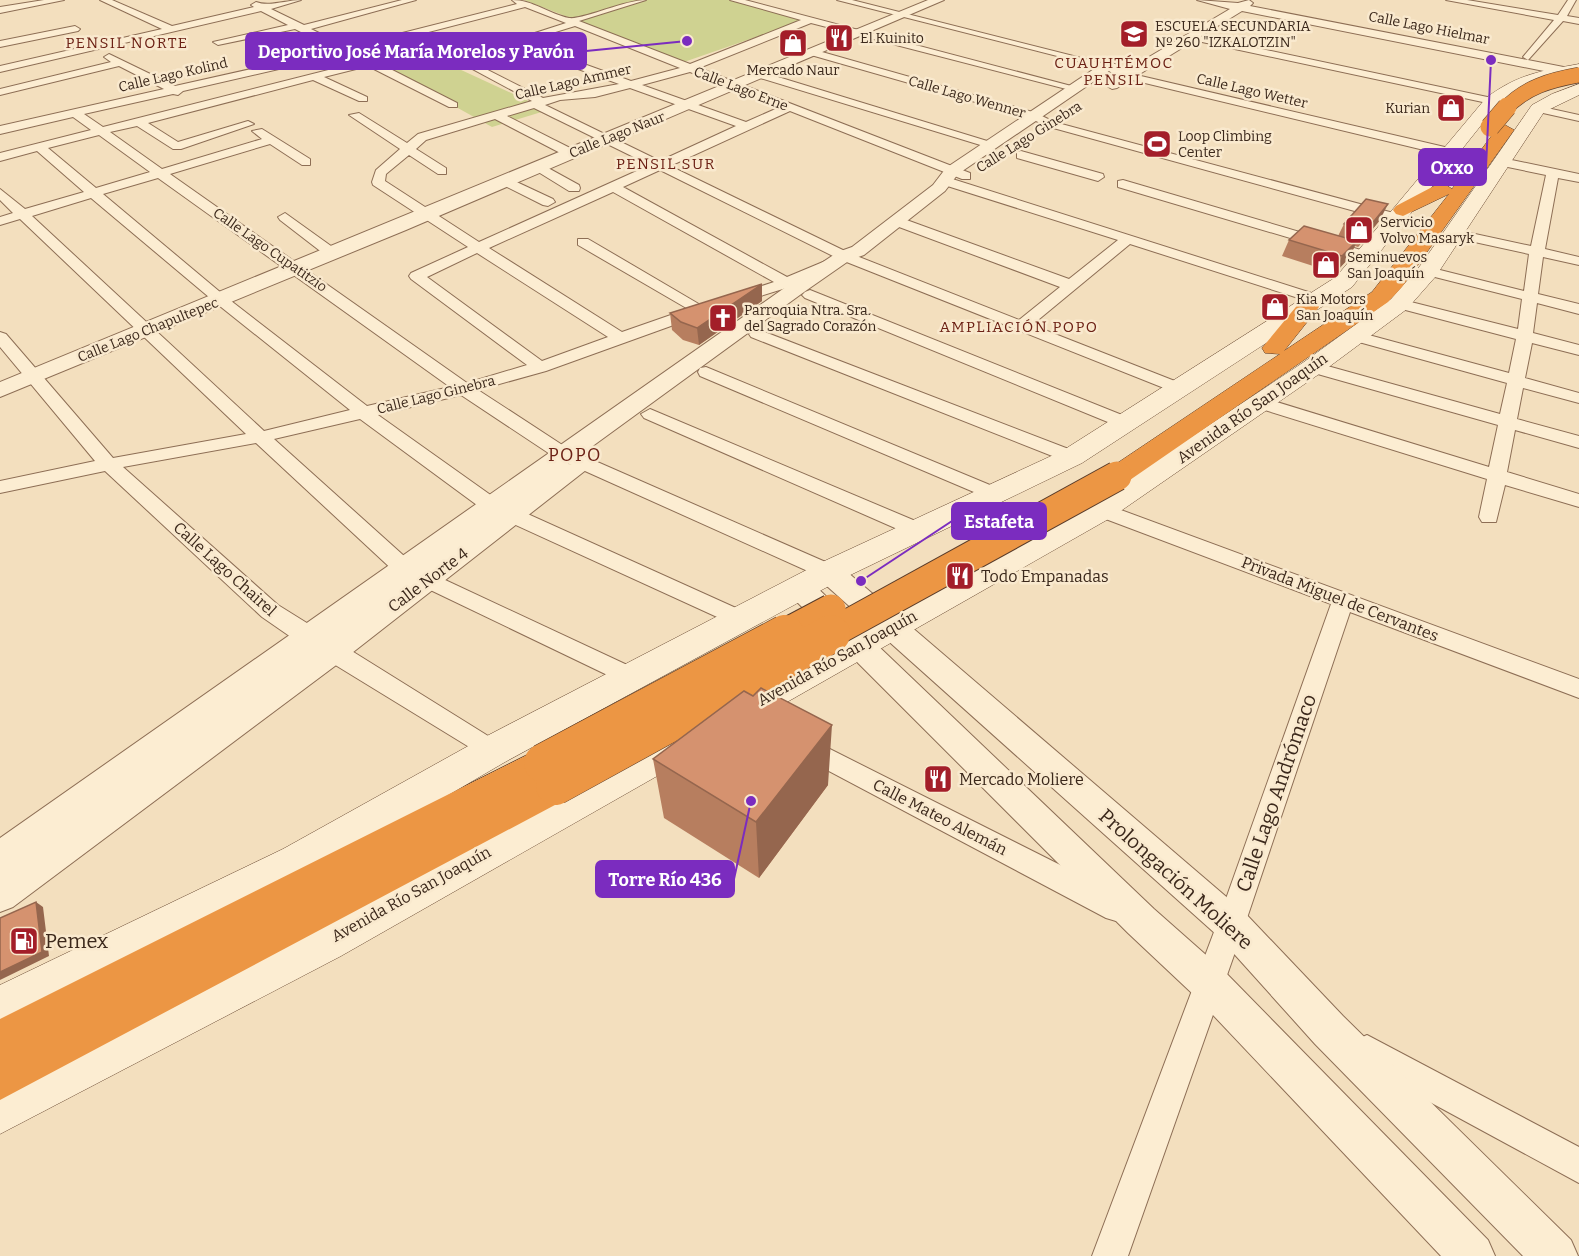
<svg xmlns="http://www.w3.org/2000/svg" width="1579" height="1256" viewBox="0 0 1579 1256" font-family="Bitter,serif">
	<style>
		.green { fill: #cfd291 }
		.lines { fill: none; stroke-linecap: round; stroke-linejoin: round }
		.minor-casing { stroke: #8d6e55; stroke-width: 2 }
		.tertiary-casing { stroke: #8d6e55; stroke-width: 2 }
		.secondary-casing { stroke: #6e4f38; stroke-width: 1 }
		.motorway-casing { stroke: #5a3c2a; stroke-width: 1 }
		.minor { fill: #fcedd2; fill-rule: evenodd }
		.tertiary { fill: #fcedd2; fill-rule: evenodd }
		.secondary { fill: #fcedd2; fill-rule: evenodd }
		.motorway { fill: #ec9644; fill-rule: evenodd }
		.motorway-bridge-far3-casing { stroke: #5a3c2a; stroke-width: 16; stroke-linecap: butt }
		.motorway-bridge-far2-casing { stroke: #5a3c2a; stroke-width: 20; stroke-linecap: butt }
		.motorway-bridge-far1-casing { stroke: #5a3c2a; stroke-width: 31; stroke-linecap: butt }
		.motorway-bridge-casing { stroke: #5a3c2a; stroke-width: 39; stroke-linecap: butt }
		.motorway-bridge-far3 { stroke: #ec9644; stroke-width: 15 }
		.motorway-bridge-far2 { stroke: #ec9644; stroke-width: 19 }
		.motorway-bridge-far1 { stroke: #ec9644; stroke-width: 29 }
		.motorway-bridge { stroke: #ec9644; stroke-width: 38 }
		.wall { fill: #b77e5f }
		.shaded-wall { fill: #95664e }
		.building { fill: #d5926f; stroke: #95664e; stroke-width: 1.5 }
		.labels { text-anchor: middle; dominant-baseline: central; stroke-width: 5; stroke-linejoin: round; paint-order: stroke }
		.far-poi-label { font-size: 14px; fill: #3b281b; stroke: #f9e9ce; text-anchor: start }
		.far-street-label { font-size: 14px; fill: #3b281b; stroke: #f9e9ce }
		.far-neighbourhood-label { font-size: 15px; letter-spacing: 1.5px; fill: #6c2115; stroke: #f9e9ce }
		.street-label { font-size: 16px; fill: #3b281b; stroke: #f9e9ce }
		.poi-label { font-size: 16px; fill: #3b281b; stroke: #f9e9ce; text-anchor: start }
		.neighbourhood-label { font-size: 18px; letter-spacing: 1.5px; fill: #6c2115; stroke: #f9e9ce }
		.near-street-label { font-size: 20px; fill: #3b281b; stroke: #f9e9ce }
		.near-poi-label { font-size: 20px; fill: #3b281b; stroke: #f9e9ce; text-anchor: start }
		.leader { fill: none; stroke: #7b2cbf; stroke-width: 2 }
		.callout-dot { fill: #7b2cbf; stroke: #f9e9ce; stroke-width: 2 }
		.callout { fill: #7b2cbf; stroke: #7b2cbf; stroke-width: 2 }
		.callout-label { font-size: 18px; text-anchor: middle; font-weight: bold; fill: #fff }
	</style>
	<rect width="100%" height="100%" fill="#f3dfbe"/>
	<path class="green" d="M524 0H729L805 20 684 62Z
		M420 51 548 110 492 127 377 63Z"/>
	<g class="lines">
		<g class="minor-casing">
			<path id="minor" d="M44 0H64L0 13V7Z
				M100 0H112L172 26 254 7 251 5 256 2C269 7 287 0 301 0L271 9 304 25 402 0H416L311 29 347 47 517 4 512 0C533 0 549 14 569 18 583 20 624 0 646 0L579 21 690 64 801 20 730 0H745L1079 88 1074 91 811 23 699 68 970 173V179H962L790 111 670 166 849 253 1019 320 1060 287 891 224V218H901L1069 279 1118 240 941 184V178L946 177 1324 297 1327 300 1324 303H1314L1130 244 1032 325 1185 385 1188 389 1179 394 839 259 838 264 798 283 801 286 798 289 786 288 738 303H728L725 300 728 297 774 282 613 192 489 248 622 332 688 309 578 245V239H588L709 310 707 313 546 371 478 390 570 450 837 567 840 572 837 577 829 579 821 577 556 458 461 395 378 415 499 501 747 613 750 619 747 625 739 627 485 511 360 419 274 439 413 564 416 569 413 574 405 576 397 574 256 443 123 467 278 605 501 744 505 751 501 758 492 761 301 644 262 617 105 471 0 493V481L95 461 0 347V332L6 334 113 458 246 434 20 219 0 225V217L13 213 0 200V189L25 209 84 192 37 151 0 161V153L91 130 73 117 0 134V126L164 89 119 66 0 95V89L111 62 104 57 109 54 175 86 336 50 295 29 218 45 213 42 288 25 261 11 0 72V66L162 29ZM525 7 566 23 454 59 532 101 418 134 407 143 359 113 349 115 400 149 376 170 372 182 373 185 468 247 411 273 409 276 411 279 527 365 467 383 170 174 270 144 302 165H310V159L262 129 252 131 262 139 162 169 110 132 137 126 173 149H181L254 124 248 121 178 142 148 123 313 80 359 101H367V97L324 77 368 66 449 107H457V103L355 51ZM575 26 680 68 631 81 523 42ZM513 45 619 84 543 98 468 60ZM344 54 360 62 103 127 84 114 173 94 178 95 183 91ZM690 72 780 107 746 122 642 85ZM630 88 736 126 660 161 545 105 560 100 595 97ZM534 108 650 165 479 242 385 181 386 174 409 155 438 174H446V168L416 149 426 140 495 119 568 157H576V151L507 116ZM99 135 150 172 96 188 48 148ZM660 170 835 257 787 277 623 187ZM158 178 450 387 367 406 226 297 103 194ZM91 198 216 303 350 410 264 431 32 216ZM477 253 608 337 542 361 427 277Z
				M837 0H852L1113 66 1108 69Z
				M1446 0H1467L1558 15 1568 0H1576L1567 16 1579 18V24L1563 21 1528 60 1523 57 1554 20Z
				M75 26 80 29 78 31 0 47V41Z
				M1191 34 1492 98 1498 101 1492 104 1188 39V35Z
				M815 50 1036 113 1054 122 1401 215 1403 218 1401 221H1391L1046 126 1028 117 811 55 810 53Z
				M757 73H765L997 144 987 147 757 77Z
				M1128 73 1449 148 1455 152 1449 156 1124 78V74Z
				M1538 106 1579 115V121L1534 111V107Z
				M1021 151 1103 174 1104 177 1098 181 1017 158V152Z
				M1502 158 1579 174V182L1558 178 1545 249 1579 257V265L1543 257 1538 294 1579 304V314L1537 303 1533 333 1579 345V355L1532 343 1525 378 1579 393V403L1523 388 1517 419 1579 436V448L1515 430 1507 472 1579 494V507L1505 485 1496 522H1482L1479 517 1487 479 1255 407 1252 403 1255 399H1267L1489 467 1498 425 1307 371 1305 367 1313 362 1500 414 1507 383 1348 339 1346 336 1354 331 1509 373 1516 339 1394 307 1391 304 1399 299 1518 329 1522 299 1423 274 1421 271 1428 267 1524 291 1529 254 1447 236 1445 233 1452 229 1531 246 1546 175 1498 165 1496 162Z
				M539 163 579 185 580 188 579 191H569L535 170V164Z
				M506 177 553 199 555 202 548 206 543 205 501 184V178Z
				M1123 180 1371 253 1373 256 1371 259H1361L1118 187V181Z
				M285 213 338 251 340 254 338 257H328L280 220 278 217Z
				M810 290 1132 419 1135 423 1126 428 1120 427 805 298 802 295 805 292Z
				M757 329 1079 453 1081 457 1072 463 1065 461 751 337 749 334Z
				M706 367 1002 490 1005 494 1002 498H988L700 376 698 372 700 368Z
				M650 409 925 525 928 530 925 535H911L644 418 641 414Z
				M1102 503 1579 679V698L1350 612 1245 924 1128 1256H1092L1217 924 1331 604 1095 515 1092 510 1095 505Z
				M428 572 640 671 644 677 640 683 632 686 624 683 420 585 417 580 420 575Z
				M802 735 1126 898 1130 908 1126 918 1116 921 1106 918 793 752 789 745 793 738Z
				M1367 1035 1579 1147V1183L1356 1062 1351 1051 1356 1040Z"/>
		</g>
		<g class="tertiary-casing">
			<path id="tertiary" d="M928 0H944L406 230 0 397V382Z
				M1197 0 1238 3 1249 0 1253 3 1250 6 1579 70V78L1242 11 1117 88 1112 89 1105 85 1117 76 1109 71 958 174 945 191 864 255 850 260 804 292 568 464 583 465 586 470 343 660 13 907 0 912V838L790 284 838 252 852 247 933 185 946 168 1103 63H1113L1127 70 1230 9Z
				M829 563 839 565 1244 912 1343 1016 1571 1240 1578 1256H1523L1315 1044 1218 936 819 579 816 572 819 565Z
				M800 578 810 581 1154 909 1223 970 1488 1240 1495 1256H1441L1195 996 1128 933 790 595 786 588 790 581Z"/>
		</g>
		<g class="secondary-casing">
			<path id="secondary" d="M1579 64V74C1545 80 1526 83 1498 104L1352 287 1082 463 840 580 505 762 311 875 0 1032V985L283 849 479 740 818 564 1062 451 1336 277 1486 98C1518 74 1541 71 1579 64Z
				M1579 84V95L1544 112 1436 276 1407 309 1322 372 1112 517 341 956 0 1134V1084L311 926 1092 503 1304 362 1391 299 1420 266 1532 105 1552 94Z"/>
		</g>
		<g class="motorway-casing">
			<path id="motorway" d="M1505 125 1514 130 1402 287 1388 302 1127 482 1117 485 1107 482 1103 476 1107 470 1280 354 1265 353 1262 348 1300 302H1316L1319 307 1284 351 1372 292 1449 194 1403 216 1396 214 1393 210 1396 206 1436 185 1443 183 1452 189 1499 126Z
				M543 747 556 752 562 763 558 771 568 774 574 786 568 798 0 1100V1019Z"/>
		</g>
		<use href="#minor" class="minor"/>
		<use href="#tertiary" class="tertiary"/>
		<use href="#secondary" class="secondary"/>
		<use href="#motorway" class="motorway"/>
		<g class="motorway-bridge-far3-casing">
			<path id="motorway-bridge-far3" d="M1505 109C1525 87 1551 80 1579 75"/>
		</g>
		<g class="motorway-bridge-far2-casing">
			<path id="motorway-bridge-far2" d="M1490 127 1507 107"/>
		</g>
		<g class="motorway-bridge-far1-casing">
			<path id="motorway-bridge-far1" d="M782 635 831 609
				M828 635 1117 476"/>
		</g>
		<g class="motorway-bridge-casing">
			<path id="motorway-bridge" d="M543 763 785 634
				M555 786 831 634"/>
		</g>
		<use href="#motorway-bridge-far3" class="motorway-bridge-far3"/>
		<use href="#motorway-bridge-far2" class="motorway-bridge-far2"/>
		<use href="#motorway-bridge-far1" class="motorway-bridge-far1"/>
		<use href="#motorway-bridge" class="motorway-bridge"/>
	</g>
	<path class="wall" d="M1380 220 1358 247 1355 246 1349 258 1335 273 1282 256 1289 240 1338 236 1344 224Z
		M762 284V301L699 345 683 340 672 330 670 313Z
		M753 696 828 785 759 878 664 818 653 759Z"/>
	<path class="shaded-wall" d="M1388 204 1380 220 1358 247 1366 231Z
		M1357 241 1349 258 1335 273 1342 256Z
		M762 284V301L699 345 697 328Z
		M832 725 828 785 759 878 756 822Z
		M36 902 43 907 49 956 0 980V972Z"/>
	<path class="building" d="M1366 199 1388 204 1366 231 1344 224Z
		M1304 226 1357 241 1342 256 1289 240Z
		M762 284 697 328 681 322 670 313Z
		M761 688 832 725 756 822 653 759 744 691 753 696Z
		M36 902 42 952 0 972V918Z"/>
	<defs>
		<g id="school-square" transform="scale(1.5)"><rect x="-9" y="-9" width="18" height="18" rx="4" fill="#a31e29" stroke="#f9e9ce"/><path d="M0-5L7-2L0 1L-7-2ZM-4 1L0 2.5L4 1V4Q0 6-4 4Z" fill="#fff"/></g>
		<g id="restaurant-square" transform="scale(1.5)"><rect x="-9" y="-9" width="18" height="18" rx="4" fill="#a31e29" stroke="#f9e9ce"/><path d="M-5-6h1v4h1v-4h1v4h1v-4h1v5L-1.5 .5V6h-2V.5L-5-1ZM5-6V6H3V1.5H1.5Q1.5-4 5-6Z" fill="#fff"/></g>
		<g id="shop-square" transform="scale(1.5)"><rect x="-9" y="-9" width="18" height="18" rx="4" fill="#a31e29" stroke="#f9e9ce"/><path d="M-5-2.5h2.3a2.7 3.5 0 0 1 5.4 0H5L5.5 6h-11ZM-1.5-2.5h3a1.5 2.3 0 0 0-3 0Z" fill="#fff"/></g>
		<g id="stadium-square" transform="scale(1.5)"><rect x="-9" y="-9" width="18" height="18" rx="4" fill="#a31e29" stroke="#f9e9ce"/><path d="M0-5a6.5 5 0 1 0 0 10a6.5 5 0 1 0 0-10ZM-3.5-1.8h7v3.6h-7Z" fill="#fff"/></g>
		<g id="church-square" transform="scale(1.5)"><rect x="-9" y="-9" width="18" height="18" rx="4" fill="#a31e29" stroke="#f9e9ce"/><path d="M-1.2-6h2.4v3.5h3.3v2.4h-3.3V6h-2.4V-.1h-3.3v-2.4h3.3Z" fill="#fff"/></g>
		<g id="fuel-square" transform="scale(1.5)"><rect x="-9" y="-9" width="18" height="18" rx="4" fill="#a31e29" stroke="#f9e9ce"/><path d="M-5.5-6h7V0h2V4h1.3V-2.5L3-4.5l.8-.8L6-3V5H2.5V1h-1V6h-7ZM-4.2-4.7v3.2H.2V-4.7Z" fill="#fff"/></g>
	</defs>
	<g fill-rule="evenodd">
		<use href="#school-square" x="1134" y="34"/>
		<use href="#restaurant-square" x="839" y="38"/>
		<use href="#shop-square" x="793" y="43"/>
		<use href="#shop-square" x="1451" y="108"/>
		<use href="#stadium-square" x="1157" y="144"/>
		<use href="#shop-square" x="1359" y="230"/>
		<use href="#shop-square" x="1326" y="265"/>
		<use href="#shop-square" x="1275" y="307"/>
		<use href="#church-square" x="723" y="318"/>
		<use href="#restaurant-square" x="960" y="576"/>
		<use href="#restaurant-square" x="938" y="779"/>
		<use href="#fuel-square" x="24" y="941"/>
	</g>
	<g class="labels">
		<g class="far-poi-label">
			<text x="1155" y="26">ESCUELA SECUNDARIA<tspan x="1155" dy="16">Nº 260 "IZKALOTZIN"</tspan></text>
			<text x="860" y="38">El Kuinito</text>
			<text x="793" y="70" text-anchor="middle">Mercado Naur</text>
			<text x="1430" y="108" text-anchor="end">Kurian</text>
			<text x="1178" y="136">Loop Climbing<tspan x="1178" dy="16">Center</tspan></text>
			<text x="1380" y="222">Servicio<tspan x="1380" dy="16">Volvo Masaryk</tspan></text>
			<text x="1347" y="257">Seminuevos<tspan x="1347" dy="16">San Joaquín</tspan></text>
			<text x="1296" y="299">Kia Motors<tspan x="1296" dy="16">San Joaquín</tspan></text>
			<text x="744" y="310">Parroquia Ntra. Sra.<tspan x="744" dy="16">del Sagrado Corazón</tspan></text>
		</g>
		<g class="far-street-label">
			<text transform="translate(1429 28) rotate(11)">Calle Lago Hielmar</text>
			<text transform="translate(173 75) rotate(-13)">Calle Lago Kolind</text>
			<text transform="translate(573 82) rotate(-13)">Calle Lago Ammer</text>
			<text transform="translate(741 89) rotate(21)">Calle Lago Erne</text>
			<text transform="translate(1252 91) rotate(13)">Calle Lago Wetter</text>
			<text transform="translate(967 97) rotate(16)">Calle Lago Wenner</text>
			<text transform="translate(617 135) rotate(-22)">Calle Lago Naur</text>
			<text transform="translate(1029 137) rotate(-32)">Calle Lago Ginebra</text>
			<text transform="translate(270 250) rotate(35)">Calle Lago Cupatitzio</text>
			<text transform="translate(148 330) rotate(-22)">Calle Lago Chapultepec</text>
			<text transform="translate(436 395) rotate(-14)">Calle Lago Ginebra</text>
		</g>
		<g class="far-neighbourhood-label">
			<text x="127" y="43">PENSIL NORTE</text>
			<text x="1114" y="63">CUAUHTÉMOC<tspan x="1114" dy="17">PENSIL</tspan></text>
			<text x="666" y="164">PENSIL SUR</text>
			<text x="1019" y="327">AMPLIACIÓN POPO</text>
		</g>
		<g class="street-label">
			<text transform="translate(1252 408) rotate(-35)">Avenida Río San Joaquín</text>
			<text transform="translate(225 569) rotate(42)">Calle Lago Chairel</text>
			<text transform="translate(428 580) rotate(-37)">Calle Norte 4</text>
			<text transform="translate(1340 599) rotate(21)">Privada Miguel de Cervantes</text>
			<text transform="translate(837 658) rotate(-29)">Avenida Río San Joaquín</text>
			<text transform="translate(940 817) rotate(27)">Calle Mateo Alemán</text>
			<text transform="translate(411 894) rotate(-29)">Avenida Río San Joaquín</text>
		</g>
		<g class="poi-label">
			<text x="981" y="576">Todo Empanadas</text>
			<text x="959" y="779">Mercado Moliere</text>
		</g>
		<g class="neighbourhood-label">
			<text x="575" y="455">POPO</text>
		</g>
		<g class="near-street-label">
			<text transform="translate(1276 793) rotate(-71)">Calle Lago Andrómaco</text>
			<text transform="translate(1176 879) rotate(42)">Prolongación Moliere</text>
		</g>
		<g class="near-poi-label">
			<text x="45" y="941">Pemex</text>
		</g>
	</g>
	<path class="leader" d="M687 41L586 51M1491 60L1486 167M861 581L952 521M751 801L734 879"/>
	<g class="callout-dot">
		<circle cx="687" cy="41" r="6"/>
		<circle cx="1491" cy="60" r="6"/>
		<circle cx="861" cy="581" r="6"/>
		<circle cx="751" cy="801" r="6"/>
	</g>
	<g class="callout">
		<rect x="246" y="33" width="340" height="36" rx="6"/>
		<rect x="1419" y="149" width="67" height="36" rx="6"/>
		<rect x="952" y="503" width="94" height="36" rx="6"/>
		<rect x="596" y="861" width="138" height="36" rx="6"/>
	</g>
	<g class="callout-label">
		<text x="416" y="58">Deportivo José María Morelos y Pavón</text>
		<text x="1452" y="174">Oxxo</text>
		<text x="999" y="528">Estafeta</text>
		<text x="665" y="886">Torre Río 436</text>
	</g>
</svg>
